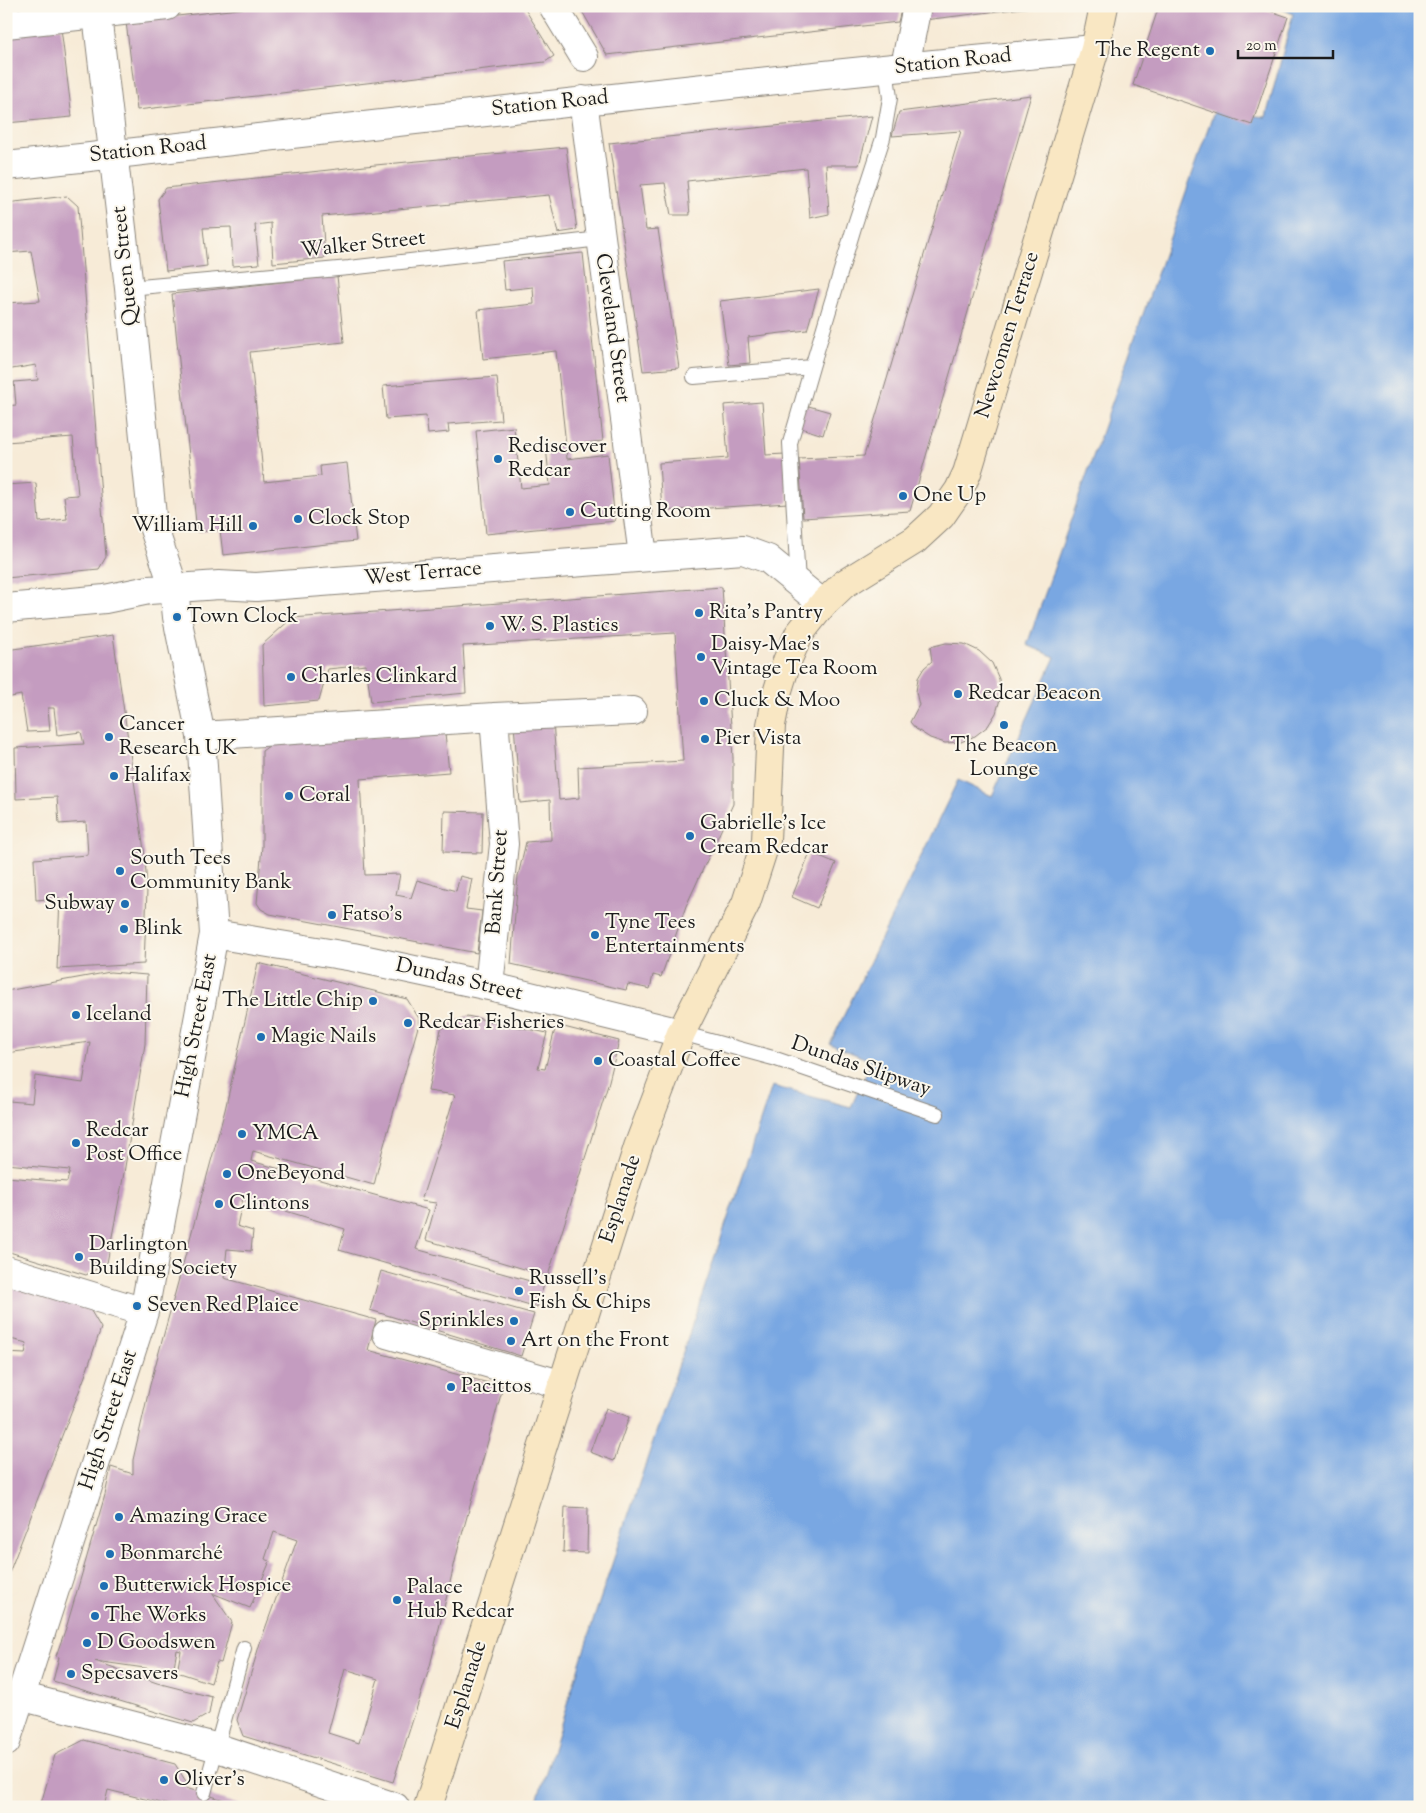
<svg xmlns="http://www.w3.org/2000/svg" width="1426" height="1813" viewBox="0 0 1426 1813" font-family="'Sorts Mill Goudy',serif">
	<style>
		.water { fill: #79a7e2; stroke: #4a627f }
		.building { fill: #c49cc0; fill-rule: evenodd }
		.lines { fill: none; stroke-linecap: round; stroke-linejoin: round }
		.lane-casing { stroke: #8a847a; stroke-width: 16 }
		.street-casing { stroke: #8a847a; stroke-width: 30 }
		.secondary-casing { stroke: #8a847a; stroke-width: 30 }
		.lane { stroke: #fff; stroke-width: 14 }
		.street { stroke: #fff; stroke-width: 28 }
		.secondary { stroke: #f9e7c3; stroke-width: 28 }
		.poi-dot { fill: #1f6fb2; stroke: #fbf7ec; stroke-width: 2 }
		.labels { text-anchor: middle; dominant-baseline: central; stroke-width: 4; stroke-linejoin: round; paint-order: stroke }
		.poi-label { font-size: 21px; fill: #1c1c1c; stroke: #fbf7ec; text-anchor: start }
		.street-label { font-size: 21px; fill: #1c1c1c; stroke: #fbf7ec }
	</style>
	<rect width="100%" height="100%" fill="#fbf7ec"/>
	<filter id="ink" filterUnits="userSpaceOnUse"><feTurbulence type="fractalNoise" baseFrequency=".02" numOctaves="2"/><feDisplacementMap in="SourceGraphic" scale="10" xChannelSelector="R" yChannelSelector="G"/><feConvolveMatrix kernelMatrix="1 2 1 2 8 2 1 2 1" color-interpolation-filters="sRGB"/></filter>
	<filter id="wash" filterUnits="userSpaceOnUse"><feTurbulence type="fractalNoise" baseFrequency=".0096" numOctaves="4" result="noise"/><feDisplacementMap in="SourceGraphic" scale="20" xChannelSelector="R" yChannelSelector="G"/><feGaussianBlur stdDeviation="1.12" result="paint"/><feColorMatrix in="noise" values="0 0 0 0 0 0 0 0 0 0 0 0 0 0 0 0 0 1.4 0 .05"/><feComposite in="paint" operator="in"/></filter>
	<g filter="url(#wash)">
		<rect width="100%" height="100%" fill="#f7ebd7"/>
		<path class="water" d="M1276 6H1420V1807H535L595 1615 772 1086 851 1107 872 1061 830 1044 958 780 992 796 1055 657 1027 645 1214 112 1266 117 1293 14Z"/>
		<g id="blocks">
			<path class="building" d="M264 6H523L554 56 545 62 137 110 126 22Z
				M579 6H902L898 22 607 55Z
				M926 6H1032V7L924 20Z
				M1159 6H1256L1288 17 1252 125 1133 85Z
				M61 28 72 117 6 123V33Z
				M1031 95 910 511 803 518 799 459 864 456 961 131 892 136 899 112Z
				M872 116 859 165H826L829 214 810 218 806 168 687 181 690 215H671L665 183 640 185 646 230 658 229 679 368 643 371 609 143Z
				M566 147 577 230 558 233 549 195 322 216 325 258 273 263 271 223 255 225 259 264 233 266 231 227 203 228 207 266 166 271 158 199 166 188 365 166Z
				M67 196 78 206 106 557 99 569 6 578V485L36 483 39 522 67 519 64 496 78 495 73 437 6 442V406L16 405 14 382 38 380 36 365 6 370V303L40 301 31 251 6 253V203Z
				M583 253 603 441 566 445 556 351 483 359 478 310 534 304 533 287 505 290 502 261Z
				M337 276 344 342 250 352 264 482 321 476 320 466 347 463 356 541 223 555 220 530 197 532 172 294Z
				M819 289 807 330 748 337 750 363 729 365 720 301Z
				M497 377 501 420 448 424 449 432 428 434 426 416 386 419 383 386Z
				M762 402 766 455 785 454 788 503 662 511 659 463 728 458 724 405Z
				M805 405 830 412 823 435 798 427Z
				M514 427 521 488 550 485 546 447 566 445 567 459 608 454 615 521 486 534 476 431Z
				M722 587 733 758V804L686 906 661 977 653 975 650 989 628 984 626 990 511 964 518 876 526 842 551 840 550 800 520 803 514 724 553 721 559 800 579 798 578 767 683 761 675 633 463 646 466 693 371 702 366 665 328 669 319 701 264 706 262 645 292 618Z
				M113 635 145 857 147 890 144 964 57 969 60 898 36 900 34 859 88 855 86 822 59 824 57 797 16 799 15 748 84 744 81 732 57 735 54 708H48L50 731 27 732 21 695 6 698V650Z
				M946 643 964 644 979 651 992 663 999 679 1001 696 996 713 988 726 975 736 961 742 945 743 930 738 916 729 910 722 919 705 916 692 918 678 924 668 932 661 930 647Z
				M445 733 449 772 360 779 365 875 400 874 396 895 411 898 417 880 456 891 460 876 472 879 466 909 482 911 477 953 270 914 261 909 257 903 262 846V751L273 743Z
				M444 811 483 812 482 853 443 852Z
				M810 852 836 863 817 908 792 897Z
				M258 963 407 999 420 1020 382 1152 374 1185 253 1151 251 1161 429 1210 416 1249 544 1285 537 1307 339 1250 345 1229 243 1198 237 1226 253 1231 251 1251 227 1249 224 1278 376 1320 368 1350 503 1387 458 1549 430 1666 393 1782 243 1736 237 1720 260 1643 297 1540 274 1532 265 1559 270 1561 250 1608 212 1593 232 1622 221 1663 217 1662 211 1683 177 1672 181 1651 177 1650 173 1672 95 1661 157 1683 212 1697 209 1714 193 1723 53 1681 59 1657 56 1656 67 1625 105 1495 111 1467 133 1474V1460L150 1385 225 1110ZM345 1669 378 1679 359 1743 328 1733Z
				M110 972 147 975 145 1044 124 1173 107 1263 86 1275 6 1251V1177L67 1182 70 1170 6 1164V1116H8L9 1101 32 1103 35 1076 83 1083 90 1042 6 1053V991Z
				M467 1016 547 1033 538 1068 545 1069 556 1025 619 1041 608 1085 548 1276 426 1240 436 1203 421 1201 455 1095 428 1091 441 1029Z
				M381 1271 534 1314 521 1356 370 1310Z
				M6 1283 88 1306 101 1328 85 1376 6 1581V1353L25 1354 27 1343 6 1338Z
				M606 1408 629 1417 614 1461 590 1452Z
				M565 1507 588 1508 587 1553 563 1552Z
				M84 1740 175 1764 187 1783 186 1788 246 1807H177L108 1790 104 1807H40L55 1755Z"/>
		</g>
	</g>
	<g filter="url(#ink)">
		<use href="#blocks" fill-opacity="0" stroke="#8a847a" stroke-width="1"/>
		<g class="lines">
			<g class="lane-casing">
				<path id="lane" d="M129 288 349 268 600 239
					M694 377 812 367 855 224 883 138 890 98 886 68
					M798 583 790 443 812 367
					M681 1033 773 1058 937 1114
					M204 1793 244 1648"/>
			</g>
			<g class="street-casing">
				<path id="street" d="M553 6 584 57
					M6 24 167 6
					M905 66 917 6
					M583 100 643 556
					M6 166C369 127 731 81 1095 49
					M6 608 105 599 149 590 219 585 256 587 743 550 768 559 823 604
					M201 736 494 717 633 711
					M214 934 353 957 489 986 681 1033
					M489 986 504 844 494 717
					M6 1270 144 1312
					M387 1334 563 1385
					M20 1696 215 1747 395 1807
					M6 1742 144 1312 214 934 201 736 177 617 174 588 153 526 129 288 97 15 98 6"/>
			</g>
			<g class="secondary-casing">
				<path id="secondary" d="M428 1807 638 1147 681 1033 746 903 766 841 771 725 778 690 787 661 799 634 823 604 844 584 915 540 941 516 959 490 967 473 1095 49 1104 6"/>
			</g>
			<use href="#lane" class="lane"/>
			<use href="#street" class="street"/>
			<use href="#secondary" class="secondary"/>
		</g>
	</g>
	<g class="poi-dot">
		<circle cx="1210" cy="51" r="5"/>
		<circle cx="498" cy="459" r="5"/>
		<circle cx="903" cy="496" r="5"/>
		<circle cx="570" cy="512" r="5"/>
		<circle cx="298" cy="519" r="5"/>
		<circle cx="253" cy="526" r="5"/>
		<circle cx="699" cy="613" r="5"/>
		<circle cx="177" cy="617" r="5"/>
		<circle cx="490" cy="626" r="5"/>
		<circle cx="701" cy="657" r="5"/>
		<circle cx="291" cy="677" r="5"/>
		<circle cx="958" cy="694" r="5"/>
		<circle cx="704" cy="701" r="5"/>
		<circle cx="1004" cy="725" r="5"/>
		<circle cx="109" cy="737" r="5"/>
		<circle cx="705" cy="739" r="5"/>
		<circle cx="114" cy="776" r="5"/>
		<circle cx="289" cy="796" r="5"/>
		<circle cx="690" cy="836" r="5"/>
		<circle cx="120" cy="871" r="5"/>
		<circle cx="125" cy="904" r="5"/>
		<circle cx="332" cy="915" r="5"/>
		<circle cx="124" cy="929" r="5"/>
		<circle cx="595" cy="935" r="5"/>
		<circle cx="373" cy="1001" r="5"/>
		<circle cx="76" cy="1015" r="5"/>
		<circle cx="408" cy="1023" r="5"/>
		<circle cx="261" cy="1037" r="5"/>
		<circle cx="598" cy="1061" r="5"/>
		<circle cx="242" cy="1134" r="5"/>
		<circle cx="76" cy="1143" r="5"/>
		<circle cx="227" cy="1174" r="5"/>
		<circle cx="219" cy="1204" r="5"/>
		<circle cx="79" cy="1257" r="5"/>
		<circle cx="519" cy="1291" r="5"/>
		<circle cx="137" cy="1306" r="5"/>
		<circle cx="514" cy="1321" r="5"/>
		<circle cx="511" cy="1341" r="5"/>
		<circle cx="451" cy="1387" r="5"/>
		<circle cx="119" cy="1517" r="5"/>
		<circle cx="110" cy="1554" r="5"/>
		<circle cx="104" cy="1586" r="5"/>
		<circle cx="397" cy="1600" r="5"/>
		<circle cx="95" cy="1616" r="5"/>
		<circle cx="87" cy="1643" r="5"/>
		<circle cx="71" cy="1674" r="5"/>
		<circle cx="164" cy="1780" r="5"/>
	</g>
	<g class="labels">
		<g class="poi-label">
			<text x="1200" y="51" text-anchor="end">The Regent</text>
			<text x="508" y="447">Rediscover<tspan x="508" dy="24">Redcar</tspan></text>
			<text x="913" y="496">One Up</text>
			<text x="580" y="512">Cutting Room</text>
			<text x="308" y="519">Clock Stop</text>
			<text x="243" y="526" text-anchor="end">William Hill</text>
			<text x="709" y="613">Rita's Pantry</text>
			<text x="187" y="617">Town Clock</text>
			<text x="500" y="626">W. S. Plastics</text>
			<text x="711" y="645">Daisy-Mae's<tspan x="711" dy="24">Vintage Tea Room</tspan></text>
			<text x="301" y="677">Charles Clinkard</text>
			<text x="968" y="694">Redcar Beacon</text>
			<text x="714" y="701">Cluck &amp; Moo</text>
			<text x="119" y="725">Cancer<tspan x="119" dy="24">Research UK</tspan></text>
			<text x="715" y="739">Pier Vista</text>
			<text x="1004" y="746" text-anchor="middle">The Beacon<tspan x="1004" dy="24">Lounge</tspan></text>
			<text x="124" y="776">Halifax</text>
			<text x="299" y="796">Coral</text>
			<text x="700" y="824">Gabrielle's Ice<tspan x="700" dy="24">Cream Redcar</tspan></text>
			<text x="130" y="859">South Tees<tspan x="130" dy="24">Community Bank</tspan></text>
			<text x="115" y="904" text-anchor="end">Subway</text>
			<text x="342" y="915">Fatso's</text>
			<text x="605" y="923">Tyne Tees<tspan x="605" dy="24">Entertainments</tspan></text>
			<text x="134" y="929">Blink</text>
			<text x="363" y="1001" text-anchor="end">The Little Chip</text>
			<text x="86" y="1015">Iceland</text>
			<text x="418" y="1023">Redcar Fisheries</text>
			<text x="271" y="1037">Magic Nails</text>
			<text x="608" y="1061">Coastal Coffee</text>
			<text x="86" y="1131">Redcar<tspan x="86" dy="24">Post Office</tspan></text>
			<text x="252" y="1134">YMCA</text>
			<text x="237" y="1174">OneBeyond</text>
			<text x="229" y="1204">Clintons</text>
			<text x="89" y="1245">Darlington<tspan x="89" dy="24">Building Society</tspan></text>
			<text x="529" y="1279">Russell's<tspan x="529" dy="24">Fish &amp; Chips</tspan></text>
			<text x="147" y="1306">Seven Red Plaice</text>
			<text x="504" y="1321" text-anchor="end">Sprinkles</text>
			<text x="521" y="1341">Art on the Front</text>
			<text x="461" y="1387">Pacittos</text>
			<text x="129" y="1517">Amazing Grace</text>
			<text x="120" y="1554">Bonmarché</text>
			<text x="114" y="1586">Butterwick Hospice</text>
			<text x="407" y="1588">Palace<tspan x="407" dy="24">Hub Redcar</tspan></text>
			<text x="105" y="1616">The Works</text>
			<text x="97" y="1643">D Goodswen</text>
			<text x="81" y="1674">Specsavers</text>
			<text x="174" y="1780">Oliver’s</text>
		</g>
		<g class="street-label">
			<text transform="translate(953 62) rotate(-6)">Station Road</text>
			<text transform="translate(550 104) rotate(-6)">Station Road</text>
			<text transform="translate(148 150) rotate(-6)">Station Road</text>
			<text transform="translate(363 245) rotate(-6)">Walker Street</text>
			<text transform="translate(126 266) rotate(-96)">Queen Street</text>
			<text transform="translate(612 328) rotate(82)">Cleveland Street</text>
			<text transform="translate(1008 335) rotate(-73)">Newcomen Terrace</text>
			<text transform="translate(423 574) rotate(-5)">West Terrace</text>
			<text transform="translate(498 882) rotate(-86)">Bank Street</text>
			<text transform="translate(459 980) rotate(13)">Dundas Street</text>
			<text transform="translate(197 1026) rotate(-79)">High Street East</text>
			<text transform="translate(861 1067) rotate(19)">Dundas Slipway</text>
			<text transform="translate(621 1199) rotate(-72)">Esplanade</text>
			<text transform="translate(109 1420) rotate(-72)">High Street East</text>
			<text transform="translate(467 1685) rotate(-72)">Esplanade</text>
		</g>
	</g>
	<rect width="1426" height="1813" fill="none" stroke="#fbf7ec" stroke-width="25"/>
	<path d="M1238 50v8h95v-8" fill="none" stroke="#1c1c1c" stroke-width="2.5"/>
	<text x="1246" y="50" font-size="15" fill="#1c1c1c" stroke="#fbf7ec" stroke-width="4" paint-order="stroke">20 m</text>
</svg>
